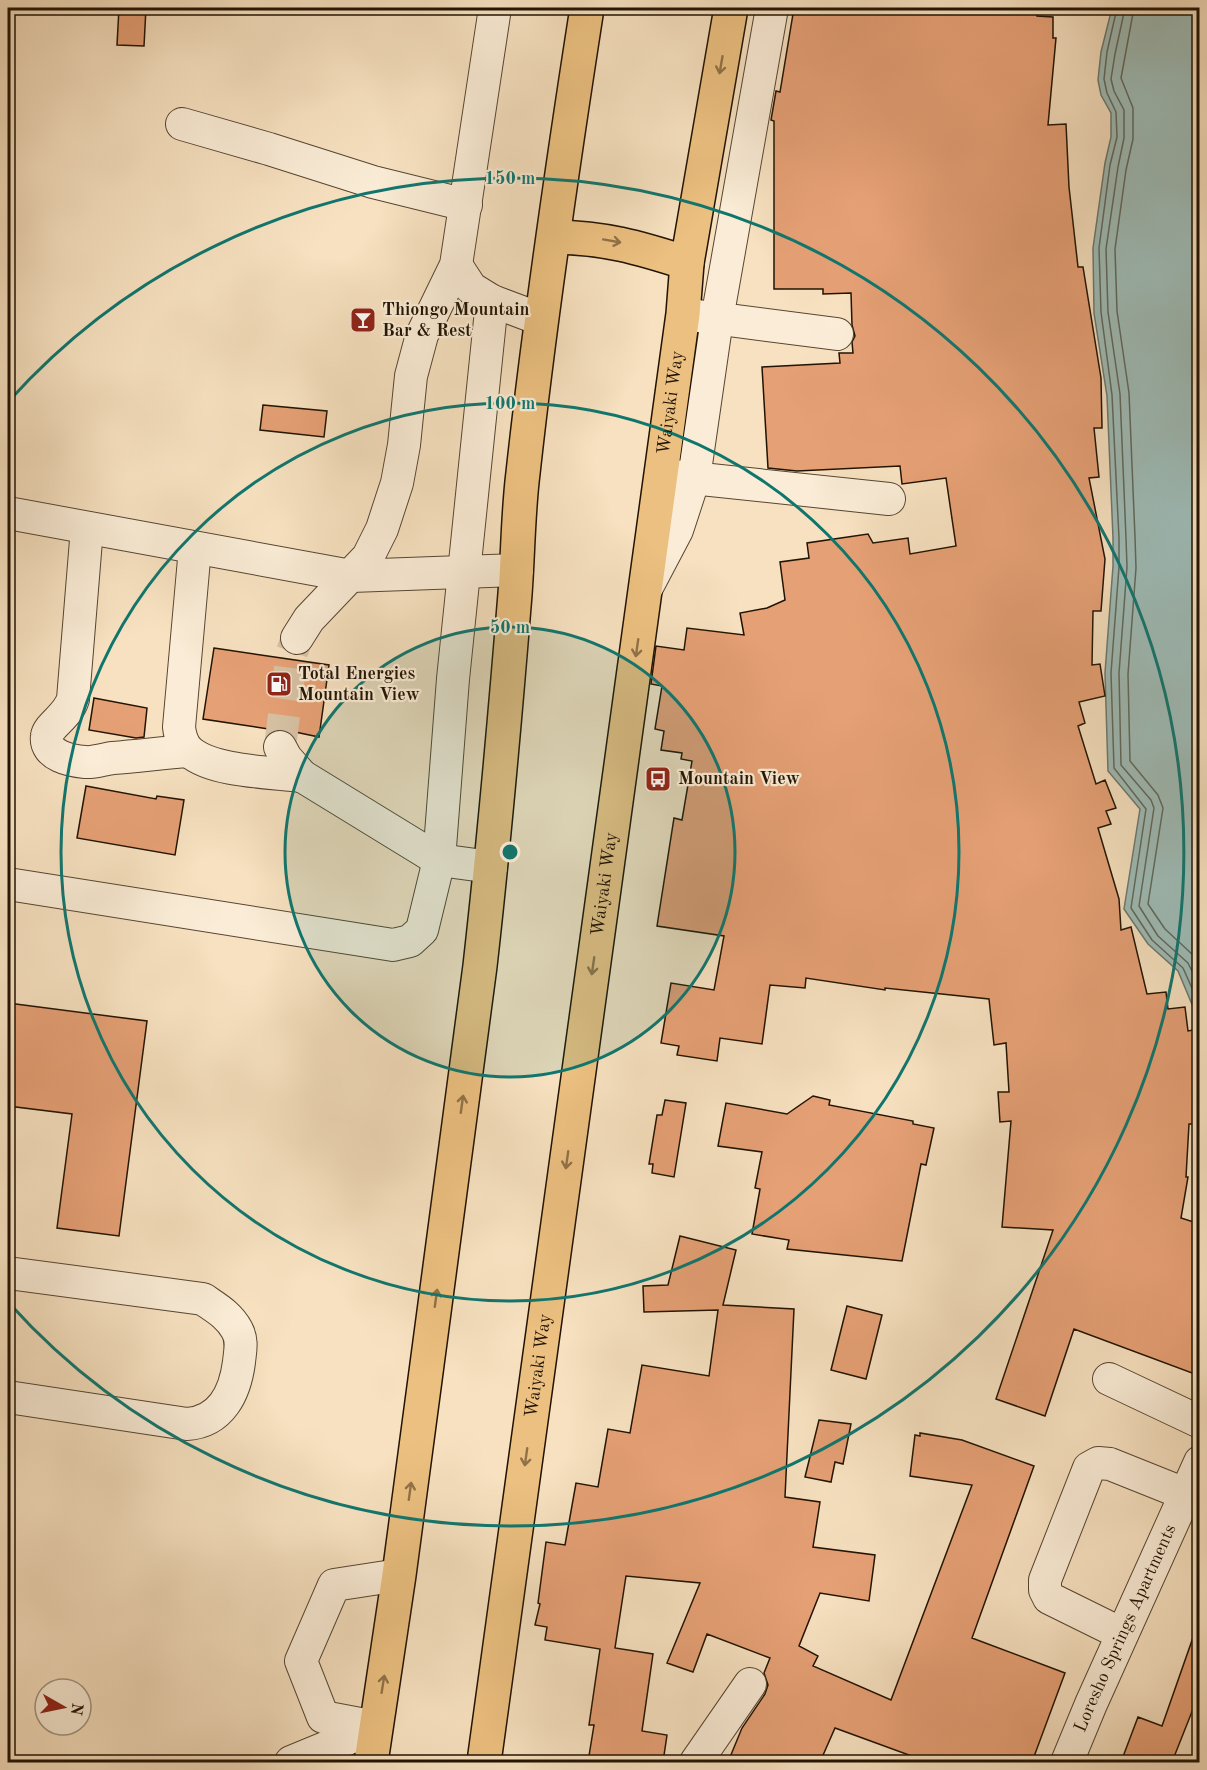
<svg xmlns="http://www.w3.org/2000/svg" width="1207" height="1770" viewBox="0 0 1207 1770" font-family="'Old Standard TT',serif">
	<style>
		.water { fill: #9ebcb7; stroke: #6c786f; stroke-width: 1.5 }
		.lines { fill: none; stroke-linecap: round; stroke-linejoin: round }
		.shore { stroke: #60685d; stroke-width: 1.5 }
		.building { fill: #e6a075; stroke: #211303; stroke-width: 1.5 }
		.minor-tunnel { stroke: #d7c2a4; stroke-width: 32; stroke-dasharray: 32 16; stroke-linecap: butt }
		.minor-casing { stroke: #564632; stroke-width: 34 }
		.highway-casing { stroke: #211303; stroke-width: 36 }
		.minor { stroke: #faecd6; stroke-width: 32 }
		.highway { stroke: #ecc080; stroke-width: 33 }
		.oneway { stroke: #917248 }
		.ring { fill: none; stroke: #0f766e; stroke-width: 3 }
		.labels { text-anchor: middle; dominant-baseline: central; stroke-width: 4.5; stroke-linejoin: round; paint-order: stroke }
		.poi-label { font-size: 18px; font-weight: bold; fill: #211303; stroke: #faecd6; text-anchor: start }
		.street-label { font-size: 18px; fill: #211303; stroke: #faecd6 }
		.centre { fill: #0f766e; stroke: #faecd6; stroke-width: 3 }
		.ring-label { font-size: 18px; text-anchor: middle; font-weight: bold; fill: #0f766e; stroke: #faecd6; stroke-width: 4.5; stroke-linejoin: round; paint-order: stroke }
	</style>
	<rect width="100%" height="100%" fill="#f7e1c0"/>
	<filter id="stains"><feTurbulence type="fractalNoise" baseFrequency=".00333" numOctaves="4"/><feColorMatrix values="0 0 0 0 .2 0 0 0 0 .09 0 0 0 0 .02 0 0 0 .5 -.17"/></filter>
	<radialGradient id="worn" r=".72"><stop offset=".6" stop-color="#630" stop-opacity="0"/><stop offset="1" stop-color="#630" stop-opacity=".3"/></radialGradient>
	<path class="water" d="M1112 8H1199V1021L1178 971 1148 944 1124 909 1140 809 1108 771 1105 673 1113 566V538L1107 396 1094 313 1093 248 1105 163 1111 137V113L1101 95 1098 80 1101 52Z"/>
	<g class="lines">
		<path class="shore" d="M1117 8 1107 52 1104 79 1107 93 1116 112 1117 137 1110 165 1099 248 1101 312 1112 395 1119 538V567L1111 673 1114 768 1146 809 1131 908 1152 940 1183 968 1200 1006
			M1125 8 1115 54 1111 79 1114 91 1124 110V138L1118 167 1106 249 1108 312 1120 394 1126 538 1127 567 1119 673 1121 765 1151 800 1154 808 1139 906 1158 936 1188 963 1200 987
			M1134 8 1121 78 1133 108V139L1126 170 1115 249 1117 311 1129 393 1135 537 1136 568 1128 674 1130 761 1158 795 1163 808 1148 904 1165 929 1193 955 1200 965"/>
	</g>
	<path class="building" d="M119 8H146L144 46 117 45Z
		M794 8H1037V16L1053 17V38H1056L1048 125 1066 124 1069 187 1078 267H1083L1101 378 1102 428H1094L1099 477 1089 478 1105 559 1101 611H1093L1092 665 1100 664 1105 696 1079 702 1085 723 1078 726 1096 784 1105 780 1116 808 1106 811 1111 824 1098 828 1119 899 1121 930 1131 927 1147 994 1166 992 1168 1009 1185 1007 1188 1031 1200 1029V1124H1189L1186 1177H1188L1181 1218 1200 1224V1376L1074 1329 1045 1416 996 1399 1053 1230 1002 1227 1011 1121 1000 1122 998 1092H1009L1006 1043 994 1045 989 999 885 988V990L806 978 805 988 770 985 762 1044 720 1038 717 1061 677 1055 679 1046 661 1043 671 983 714 990 724 936 657 926 674 818 682 820 692 761 681 759 682 753 661 750 664 731 655 729 662 686 651 684 656 646 684 650 687 628 744 635 740 613 767 608 785 600 780 562 809 558 807 543 868 534 873 543 908 538 910 554 956 546 946 478 902 484 900 466 797 471 768 468 762 367 840 363 839 353H853L852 342 855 336 852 325 851 293 823 294V289H774V121L771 120 776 91 780 92Z
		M263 405 327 411 324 437 260 430Z
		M214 648 329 665 319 737 281 729 275 730 203 719Z
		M94 698 147 708 144 737 136 738 89 730Z
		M86 786 156 799 157 796 184 800 175 855 77 838Z
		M8 1003 147 1021 119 1236 57 1228 72 1114 8 1106Z
		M813 1096 830 1100 829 1105 913 1121V1124L934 1128 926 1165 921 1164 902 1261 787 1249 789 1240 752 1234 760 1189 755 1188 762 1152 718 1146 726 1103 787 1114Z
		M665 1100 686 1103 674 1177 652 1173 653 1164H649L657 1115H662Z
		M680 1236 736 1250 723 1305 794 1309 785 1497 820 1502 813 1547 875 1555 869 1601 820 1593 799 1646 818 1656 813 1666 891 1700 972 1485 910 1476 915 1435 920 1436V1433L962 1440 1034 1466 972 1638 1065 1673 1032 1762H928L835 1728 820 1762H728L742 1728 765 1694 768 1685 764 1673 770 1658 707 1634 693 1672 667 1663 700 1583 626 1576 615 1648 653 1654 642 1731 667 1735 663 1762H588L594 1725H589L600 1649 545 1640 547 1627 535 1625 540 1604 538 1603 546 1542 565 1545 576 1483 598 1487 608 1429 630 1433 642 1365 709 1376 718 1310 644 1312 643 1286 668 1285Z
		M847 1306 882 1315 866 1379 831 1370Z
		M819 1420 851 1424 843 1464 835 1462 831 1482 805 1477Z
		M1196 1629 1200 1630V1705L1195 1704 1172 1762H1121L1138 1717 1162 1726Z"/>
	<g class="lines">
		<path class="minor-tunnel" d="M280 747 292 652 297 638"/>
		<g class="minor-casing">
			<g id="minor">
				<path d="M182 124 269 149 373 182 466 205"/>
				<path d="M456 265 471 288 492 301 540 319"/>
				<path d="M698 316 837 334"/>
				<path d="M673 476 889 499"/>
				<path d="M8 513 351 576 517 570"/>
				<path d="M87 528 73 699C68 716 48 726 47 736 44 756 72 761 85 762 94 763 104 759 113 758 138 756 163 753 188 751"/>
				<path d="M195 548 179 727C180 736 183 746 190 752 214 772 271 772 302 776"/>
				<path d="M647 587 677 530 694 478 717 319 772 8"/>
				<path d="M297 638 309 619 368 557 382 529 397 483 404 445 411 376 422 335 456 265 495 8"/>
				<path d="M280 747 286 758 302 776 439 860 491 867"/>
				<path d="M8 884 393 945 410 941 422 930 439 860 453 679 492 301"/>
				<path d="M8 1273 203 1299C216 1308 229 1315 237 1330 243 1341 240 1351 239 1362 235 1393 221 1422 187 1424L8 1397"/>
				<path d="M1109 1379 1200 1422"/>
				<path d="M1122 1634 1049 1598 1045 1590V1580L1089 1468 1098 1463 1110 1464 1185 1494"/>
				<path d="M376 1727 323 1717 301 1661 334 1585 399 1575"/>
				<path d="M291 1762 376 1727"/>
				<path d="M696 1762 750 1684"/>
				<path id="s1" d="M1067 1762 1091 1704 1200 1462"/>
			</g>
		</g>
		<g class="highway-casing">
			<g id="highway">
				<path d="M554 237C606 238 637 247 687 263"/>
				<path d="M371 1762 399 1575 480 966C494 842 505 718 515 594 518 554 518 513 523 473 540 318 563 162 587 8"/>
				<path id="s2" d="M484 1762 683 314 687 263 731 8"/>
			</g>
		</g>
		<use href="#minor" class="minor"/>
		<use href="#highway" class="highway"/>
	</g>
	<defs><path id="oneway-shaft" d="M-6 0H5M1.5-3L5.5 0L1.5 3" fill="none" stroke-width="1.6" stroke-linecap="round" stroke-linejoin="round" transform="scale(1.5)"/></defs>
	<g class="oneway">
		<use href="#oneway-shaft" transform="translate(721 65) rotate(100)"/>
		<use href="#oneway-shaft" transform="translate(612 241) rotate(10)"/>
		<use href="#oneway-shaft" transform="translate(637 648) rotate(98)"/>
		<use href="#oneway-shaft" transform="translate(593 966) rotate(98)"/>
		<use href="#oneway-shaft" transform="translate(462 1104) rotate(-82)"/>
		<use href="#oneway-shaft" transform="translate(567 1160) rotate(98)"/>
		<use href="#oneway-shaft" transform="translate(436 1298) rotate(-82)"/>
		<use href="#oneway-shaft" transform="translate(526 1457) rotate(98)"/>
		<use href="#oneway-shaft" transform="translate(410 1491) rotate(-82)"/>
		<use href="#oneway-shaft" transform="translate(383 1684) rotate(-81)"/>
	</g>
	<circle cx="510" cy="852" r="225" fill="#0f766e" fill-opacity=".12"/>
	<g class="ring">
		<circle cx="510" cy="852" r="225"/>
		<circle cx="510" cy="852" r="449"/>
		<path d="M9 401A674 674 0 1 1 9 1303"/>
	</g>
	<defs>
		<g id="bar-square" transform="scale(1.35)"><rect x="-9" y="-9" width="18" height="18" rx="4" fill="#8f2418" stroke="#faecd6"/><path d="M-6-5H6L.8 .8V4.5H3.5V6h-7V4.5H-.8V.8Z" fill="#fff"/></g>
		<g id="fuel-square" transform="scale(1.35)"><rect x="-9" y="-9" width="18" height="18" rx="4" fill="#8f2418" stroke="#faecd6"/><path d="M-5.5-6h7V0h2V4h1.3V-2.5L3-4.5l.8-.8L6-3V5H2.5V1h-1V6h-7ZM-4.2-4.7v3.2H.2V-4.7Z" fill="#fff"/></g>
		<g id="bus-square" transform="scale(1.35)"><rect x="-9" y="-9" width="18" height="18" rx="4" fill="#8f2418" stroke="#faecd6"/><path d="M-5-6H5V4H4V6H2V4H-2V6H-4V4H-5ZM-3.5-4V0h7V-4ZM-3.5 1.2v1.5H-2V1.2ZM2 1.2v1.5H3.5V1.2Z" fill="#fff"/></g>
	</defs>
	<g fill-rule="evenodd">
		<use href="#bar-square" x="363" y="320"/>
		<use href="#fuel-square" x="279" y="684"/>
		<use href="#bus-square" x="658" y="779"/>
	</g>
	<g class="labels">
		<g class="poi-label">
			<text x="382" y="310">Thiongo Mountain<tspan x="382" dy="21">Bar &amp; Rest</tspan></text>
			<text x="298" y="674">Total Energies<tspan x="298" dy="21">Mountain View</tspan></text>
			<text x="678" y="779">Mountain View</text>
		</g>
		<g class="street-label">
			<text stroke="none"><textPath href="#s2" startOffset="1372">Waiyaki Way</textPath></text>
			<text stroke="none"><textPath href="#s2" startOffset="886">Waiyaki Way</textPath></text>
			<text stroke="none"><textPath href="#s2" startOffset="400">Waiyaki Way</textPath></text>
			<text stroke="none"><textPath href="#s1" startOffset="146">Loresho Springs Apartments</textPath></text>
		</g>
	</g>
	<circle cx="510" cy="852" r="9" class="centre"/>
	<g class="ring-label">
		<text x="510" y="184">150 m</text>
		<text x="510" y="409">100 m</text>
		<text x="510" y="633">50 m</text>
	</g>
	<rect width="1207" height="1770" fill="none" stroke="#f7e1c0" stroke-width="30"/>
	<rect x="9" y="9" width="1189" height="1752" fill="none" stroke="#211303" stroke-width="3"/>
	<rect x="15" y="15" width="1177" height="1740" fill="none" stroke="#211303" stroke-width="1.5"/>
	<g transform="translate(63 1707) rotate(99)"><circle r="28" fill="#faecd6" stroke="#a39582" stroke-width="1.5"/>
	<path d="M0-4.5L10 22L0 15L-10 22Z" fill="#8f2418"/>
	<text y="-9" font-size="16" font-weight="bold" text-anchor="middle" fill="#211303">N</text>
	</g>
	<rect width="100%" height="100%" filter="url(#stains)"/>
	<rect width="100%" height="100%" fill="url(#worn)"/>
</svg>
